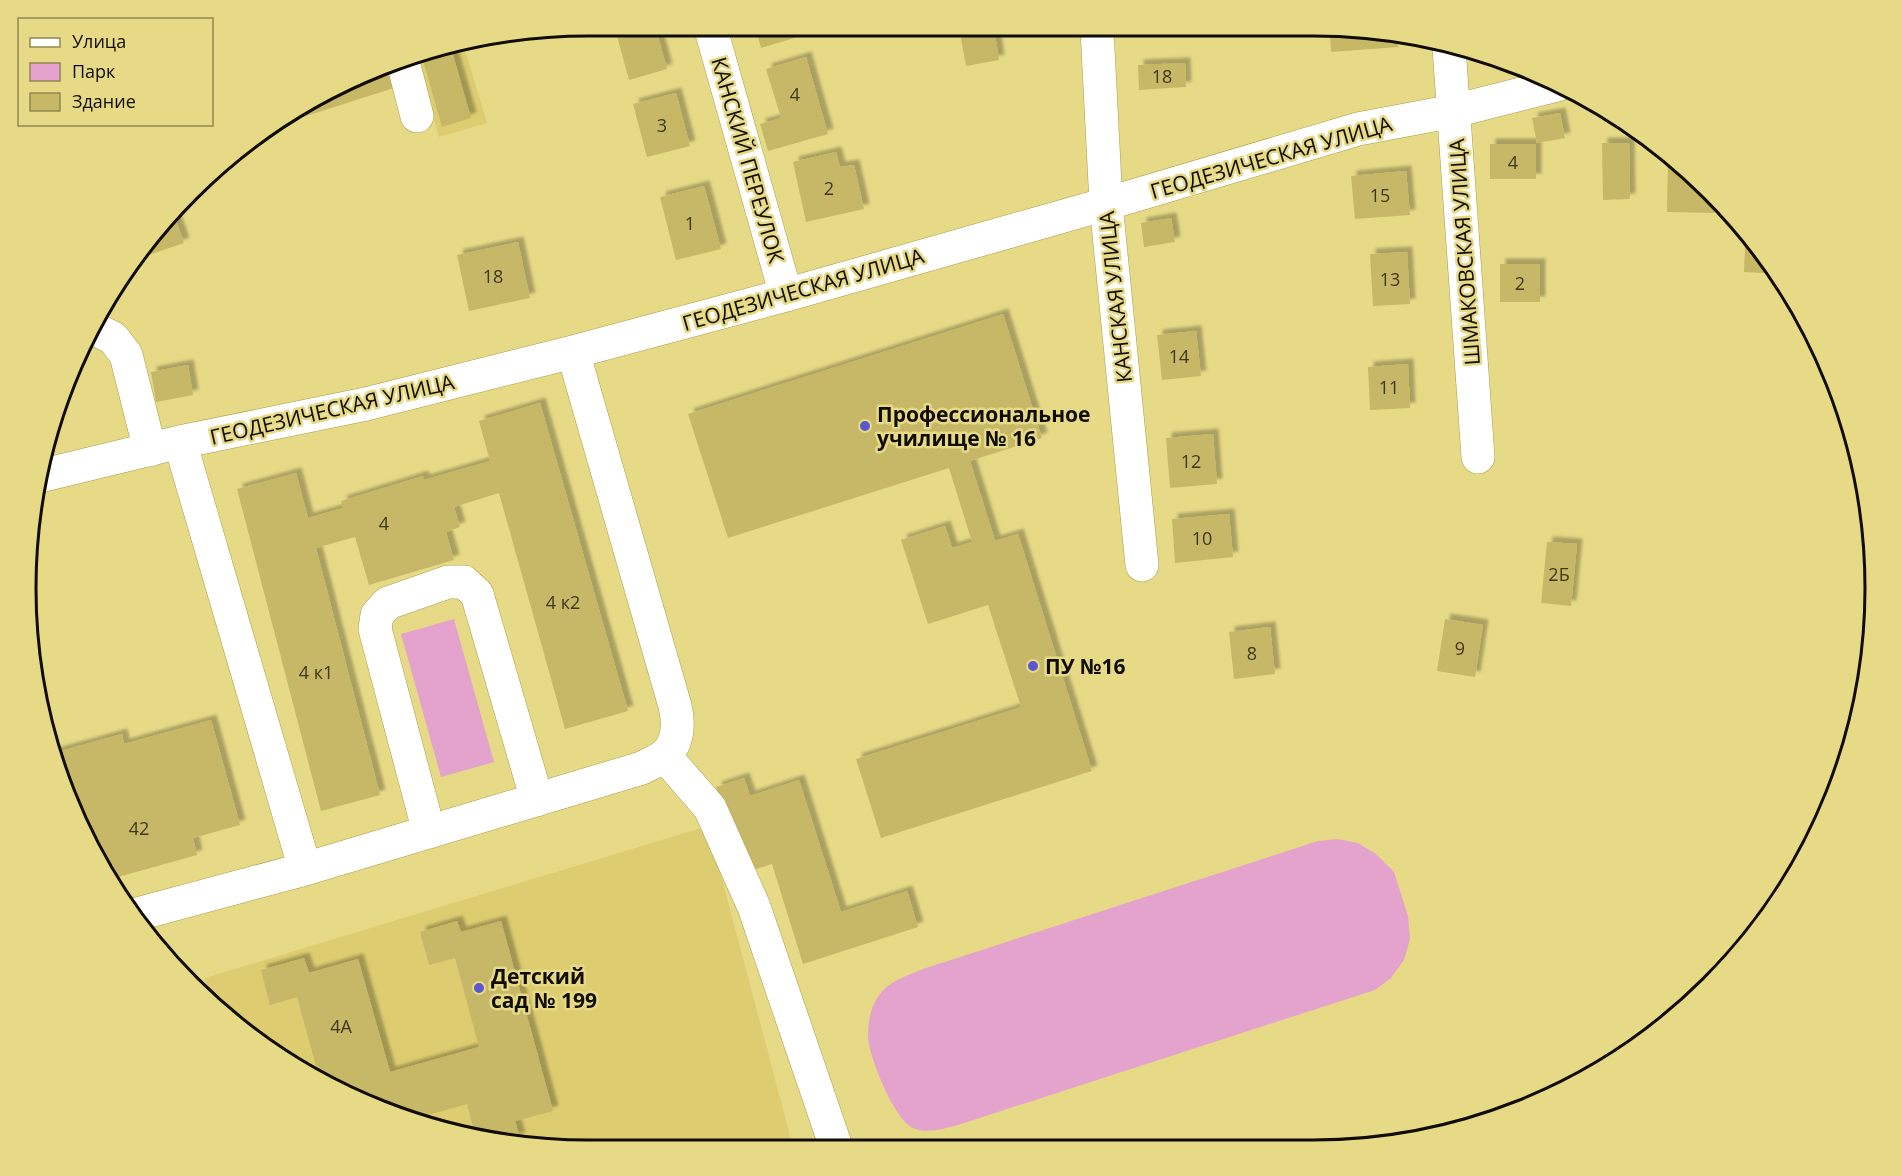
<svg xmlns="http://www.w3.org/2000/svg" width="1901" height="1176" viewBox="0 0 1901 1176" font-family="'Open Sans',sans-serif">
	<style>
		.built { fill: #ddcd70 }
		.green { fill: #e3a3cd }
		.building { fill: #c6b866; filter: url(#shadow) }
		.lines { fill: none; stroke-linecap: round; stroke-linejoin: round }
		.minor-casing { stroke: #a99c49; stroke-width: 34 }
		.minor { stroke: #fff; stroke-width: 33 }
		.poi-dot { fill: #5c56cf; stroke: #e7da86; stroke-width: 2 }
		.labels { text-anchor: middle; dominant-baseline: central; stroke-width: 5; stroke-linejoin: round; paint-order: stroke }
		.number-label { font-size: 18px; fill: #3e371a }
		.street-label { font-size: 21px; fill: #100c00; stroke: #e7da86 }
		.poi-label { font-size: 21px; font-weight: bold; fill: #100c00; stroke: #e7da86; text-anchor: start }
		.rim { fill: none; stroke: #100c00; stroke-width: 3 }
	</style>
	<defs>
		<filter id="shadow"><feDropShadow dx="5.5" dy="-5.5" stdDeviation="1.5" flood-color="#0004"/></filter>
	</defs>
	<rect width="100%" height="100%" fill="#e7da86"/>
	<path class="built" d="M464 46 487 123 439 137 414 54Z
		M708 826 793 1147 515 1146 372 1108 245 1034 211 997 205 978Z"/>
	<path class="green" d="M454 619 494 762 441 777 401 634Z
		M1338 839 1358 843 1376 854 1394 872 1408 916 1410 939 1404 960 1391 978 1375 990 955 1126C941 1129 927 1134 913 1128 894 1119 870 1059 868 1038 868 1027 869 1013 875 1002 885 982 904 977 923 969L1318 841Z"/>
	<path class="building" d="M655 26 667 69 629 80 617 36Z
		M755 26 802 27 804 35 761 48Z
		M959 28H994L999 60 966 66Z
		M1137 29H1178V31L1137 33Z
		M1330 30H1386L1397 33 1398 47 1331 52Z
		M451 48 471 118 442 127 421 53Z
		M806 57 828 134 768 151 760 124 781 118 766 69Z
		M1185 63 1186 87 1139 90 1138 65Z
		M390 64 397 87 303 117 300 108Z
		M676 93 690 146 647 157 633 104Z
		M1560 113 1565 138 1537 143 1532 118Z
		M1602 143H1629L1630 199 1603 200Z
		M1490 144H1536V179H1490Z
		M836 152 840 167 854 165 864 209 806 222 793 162Z
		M1668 154 1714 197V213L1667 212Z
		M1406 171 1410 215 1355 219 1351 176Z
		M704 186 721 249 676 260 660 197Z
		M174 215 184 243 134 260 142 245Z
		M1171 218 1175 242 1144 247 1141 223Z
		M518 242 530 298 469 311 457 255Z
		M1745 247 1758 248 1766 258 1765 273 1744 272Z
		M1407 252 1410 304 1373 306 1370 254Z
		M1500 264H1540V302H1500Z
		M1003 314 1042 438 970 461 995 541 1018 534 1092 771 881 838 856 759 1021 707 988 605 928 624 901 540 945 526 952 548 972 542 949 468 728 538 688 414Z
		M1196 331 1201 376 1162 380 1157 335Z
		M1408 364 1410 408 1370 410 1368 367Z
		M188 365 193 395 156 402 151 372Z
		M540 403 628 711 565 729 499 493 454 507 460 527 446 532 454 560 369 585 355 537 316 548 380 795 321 811 237 489 296 473 308 518 343 508 341 501 423 476 424 480 490 461 479 421Z
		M1213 434 1217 484 1170 488 1166 438Z
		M1229 514 1233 557 1175 563 1172 519Z
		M1547 542 1577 544 1571 606 1541 603Z
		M1445 619 1483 625 1475 677 1437 671Z
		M1270 627 1275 674 1234 679 1229 632Z
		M211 720 240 825 193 838 197 855 111 879 53 753 122 734 124 744Z
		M744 778 750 796 799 780 841 912 907 891 918 927 803 964 772 864 743 873 716 787Z
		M457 921 461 932 501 921 553 1111 515 1121 520 1138 503 1142 475 1135 467 1104 413 1119 372 1108 319 1077 297 997 270 1005 261 970 304 958 309 973 358 959 390 1072 479 1047 455 958 429 965 420 932Z"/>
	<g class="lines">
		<g class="minor-casing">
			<path id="minor" d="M710 26 786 295
				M1097 29 1106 204 1142 565
				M1449 47 1478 457
				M402 58 417 116
				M97 330 113 338 126 355 150 450
				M44 475 180 442 366 404 573 352 786 295 1106 204 1358 129 1454 111 1557 85
				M665 756 710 808 754 907 836 1147
				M429 832 375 629 377 615 388 603 448 582H464L477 594 537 800
				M305 869 642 768C649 764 658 761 664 756 679 744 679 722 675 706L573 352
				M134 915 305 869 180 442"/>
		</g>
		<use href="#minor" class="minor"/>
	</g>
	<g class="poi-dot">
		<circle cx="865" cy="426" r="6"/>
		<circle cx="1033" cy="666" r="6"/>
		<circle cx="479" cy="988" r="6"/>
	</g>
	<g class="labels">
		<g class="number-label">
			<text x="1162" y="76">18</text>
			<text x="795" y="94">4</text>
			<text x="662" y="125">3</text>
			<text x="1513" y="162">4</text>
			<text x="829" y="188">2</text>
			<text x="1380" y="195">15</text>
			<text x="690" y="223">1</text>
			<text x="493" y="276">18</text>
			<text x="1390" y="279">13</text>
			<text x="1520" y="283">2</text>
			<text x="1179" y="356">14</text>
			<text x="1389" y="387">11</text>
			<text x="1191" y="461">12</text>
			<text x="384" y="523">4</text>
			<text x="1202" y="538">10</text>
			<text x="1559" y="574">2Б</text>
			<text x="563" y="602">4 к2</text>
			<text x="1460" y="648">9</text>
			<text x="1252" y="653">8</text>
			<text x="316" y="672">4 к1</text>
			<text x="139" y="828">42</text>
			<text x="341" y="1026">4А</text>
		</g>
		<g class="street-label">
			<text transform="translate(1271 157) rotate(-16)">ГЕОДЕЗИЧЕСКАЯ УЛИЦА</text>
			<text transform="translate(748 160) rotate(74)">КАНСКИЙ ПЕРЕУЛОК</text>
			<text transform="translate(1464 252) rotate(-94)">ШМАКОВСКАЯ УЛИЦА</text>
			<text transform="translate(803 289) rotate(-16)">ГЕОДЕЗИЧЕСКАЯ УЛИЦА</text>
			<text transform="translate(1115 297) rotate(-96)">КАНСКАЯ УЛИЦА</text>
			<text transform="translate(332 409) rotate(-13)">ГЕОДЕЗИЧЕСКАЯ УЛИЦА</text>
		</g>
		<g class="poi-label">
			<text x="877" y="414">Профессиональное<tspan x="877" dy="24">училище № 16</tspan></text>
			<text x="1045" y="666">ПУ №16</text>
			<text x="491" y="976">Детский<tspan x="491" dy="24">сад № 199</tspan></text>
		</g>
	</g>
	<path d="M0 0H1901V1176H0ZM588 36H1313A552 552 0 0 1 1865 588V588A552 552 0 0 1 1313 1140H588A552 552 0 0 1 36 588V588A552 552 0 0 1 588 36Z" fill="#e7da86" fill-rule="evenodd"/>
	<path class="rim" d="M588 36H1313A552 552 0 0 1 1865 588V588A552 552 0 0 1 1313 1140H588A552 552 0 0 1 36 588V588A552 552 0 0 1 588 36Z"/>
	<rect x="18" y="18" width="195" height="108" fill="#e7da86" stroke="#918850" stroke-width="1.5"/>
	<rect x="30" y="38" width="30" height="9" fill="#ffffff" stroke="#918850" stroke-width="1.5"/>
	<text x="72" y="48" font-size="18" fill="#100c00">Улица</text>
	<rect x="30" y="63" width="30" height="18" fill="#e3a3cd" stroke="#918850" stroke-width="1.5"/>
	<text x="72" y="78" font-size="18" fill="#100c00">Парк</text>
	<rect x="30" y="93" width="30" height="18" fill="#c6b866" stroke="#918850" stroke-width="1.5"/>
	<text x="72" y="108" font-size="18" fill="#100c00">Здание</text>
</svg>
